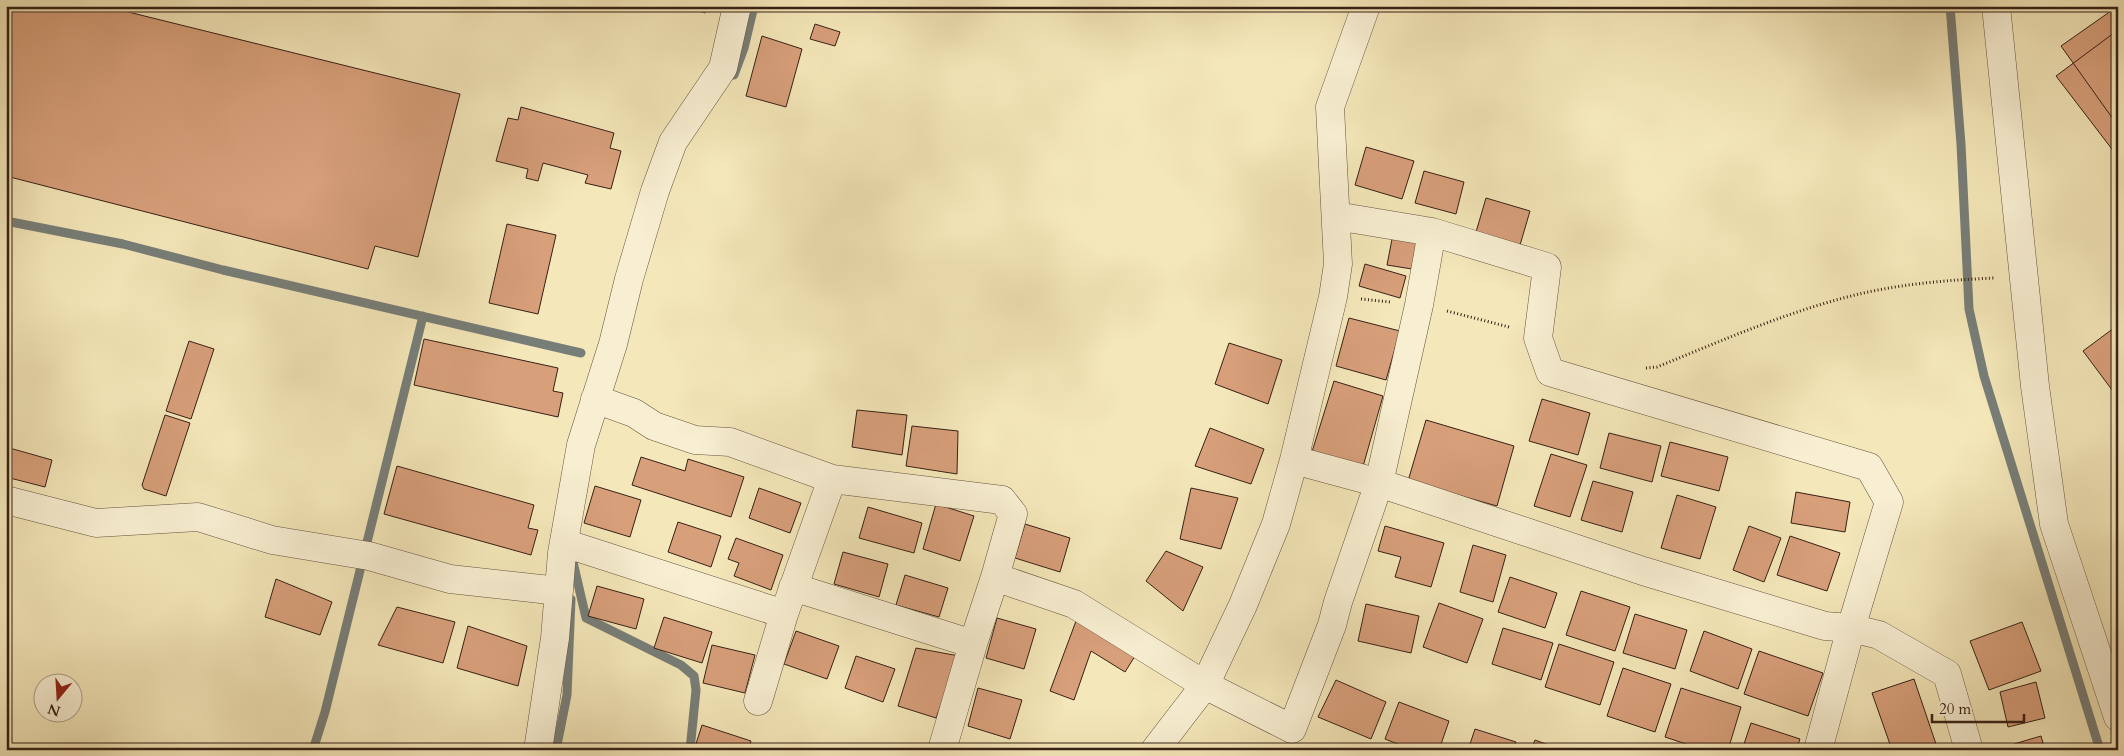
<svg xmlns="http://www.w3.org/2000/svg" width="2124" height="756" viewBox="0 0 2124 756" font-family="Cardo,serif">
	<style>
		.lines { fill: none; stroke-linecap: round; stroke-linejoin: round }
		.stream { stroke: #777e78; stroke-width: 9 }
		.building { fill: #d79f7a; stroke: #372016 }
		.minor-casing { stroke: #66523f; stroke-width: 29 }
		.path { stroke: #372016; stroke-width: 3; stroke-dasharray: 1 2.5; stroke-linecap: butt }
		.minor { stroke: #f8efd2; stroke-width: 28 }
	</style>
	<rect width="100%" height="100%" fill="#f4e7b9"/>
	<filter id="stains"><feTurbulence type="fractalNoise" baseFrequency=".004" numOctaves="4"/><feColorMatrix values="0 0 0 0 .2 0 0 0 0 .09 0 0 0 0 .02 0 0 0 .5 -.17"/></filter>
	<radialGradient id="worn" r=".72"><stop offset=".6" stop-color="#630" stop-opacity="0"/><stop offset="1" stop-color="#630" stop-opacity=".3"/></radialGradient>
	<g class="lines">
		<path class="stream" d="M1950 6 1961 144 1969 309 1984 376 2100 750
			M734 75 744 48 754 6
			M6 221 123 244 223 270 581 353
			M573 562 586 618 681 665 694 676 696 690 690 750
			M313 750 325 712 423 316
			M556 750 567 695 571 599"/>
	</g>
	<path class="building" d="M6 6H104L460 94 418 257 375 246 368 269 6 176Z
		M685 6H708L705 13Z
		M2118 6V126L2061 46Z
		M815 24 840 32 835 46 810 39Z
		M2118 30V157L2056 76Z
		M762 36 802 49 786 107 746 96Z
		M521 107 614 133 610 148 621 151 611 189 585 183 588 175 543 163 538 181 526 178 528 169 496 161 508 118 518 120Z
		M1366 147 1414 161 1402 199 1355 185Z
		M1424 171 1464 182 1456 214 1415 203Z
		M1486 198 1530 211 1520 245 1476 232Z
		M507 224 556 235 538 314 489 303Z
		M1393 234 1417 238 1412 269 1387 265Z
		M1365 264 1406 276 1400 298 1359 286Z
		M1349 318 1400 331 1386 380 1336 366Z
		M2118 325V398L2083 351Z
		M424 339 558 368 553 391 563 393 558 417 414 385Z
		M189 341 214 349 191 419 166 411Z
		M1229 343 1282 360 1268 404 1215 384Z
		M1334 381 1383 396 1362 470 1311 455Z
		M1542 399 1590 413 1578 455 1529 441Z
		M857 410 907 415 902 455 852 447Z
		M165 415 190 423 166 496 144 489 142 485Z
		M1426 420 1514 446 1497 506 1408 481Z
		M912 426 958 431 957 474 906 466Z
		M1210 428 1264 449 1251 484 1195 466Z
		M1609 433 1661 446 1652 482 1600 468Z
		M1670 442 1728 457 1719 491 1661 476Z
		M6 447 52 460 45 487 6 477Z
		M1551 454 1587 465 1570 517 1534 506Z
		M641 457 685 471 688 459 744 477 731 517 632 485Z
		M397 466 534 505 528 528 538 530 531 555 384 514Z
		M1593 481 1633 492 1622 532 1581 520Z
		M595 486 641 500 630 537 584 523Z
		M759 488 801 503 790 533 749 518Z
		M1191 488 1238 498 1221 549 1180 539Z
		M1796 492 1850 502 1845 532 1791 523Z
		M1677 495 1716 507 1700 559 1661 548Z
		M936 504 974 516 960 561 923 549Z
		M868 507 922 523 914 553 859 538Z
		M678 522 721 536 711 567 668 552Z
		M1025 524 1070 538 1060 572 1015 558Z
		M1385 526 1444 543 1431 587 1395 577 1401 557 1378 551Z
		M1749 526 1781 538 1764 582 1733 570Z
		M1790 536 1840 553 1827 591 1777 575Z
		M736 538 783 555 771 590 734 576 739 563 728 559Z
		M1473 545 1506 555 1493 602 1460 592Z
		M1166 551 1203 567 1183 611 1146 581Z
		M843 552 888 564 879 597 834 584Z
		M905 575 948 588 939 617 896 605Z
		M1510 577 1557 593 1545 628 1498 612Z
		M276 579 332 602 320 635 265 617Z
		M597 586 644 599 636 629 588 616Z
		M1581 591 1630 607 1615 651 1566 635Z
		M1439 603 1483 619 1467 663 1423 647Z
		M1366 604 1419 616 1411 653 1358 641Z
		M397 607 455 622 443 663 378 645Z
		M1635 614 1687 630 1675 669 1623 653Z
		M664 617 712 632 702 663 654 648Z
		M997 618 1036 629 1024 669 986 658Z
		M1076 621 1135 656 1125 672 1091 651 1074 700 1050 691Z
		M2022 622 2041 671 1989 690 1970 641Z
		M468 626 527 646 518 686 457 668Z
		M1503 628 1553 643 1541 680 1492 664Z
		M796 631 839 646 827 679 784 664Z
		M1704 631 1752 649 1738 689 1690 671Z
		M1559 644 1614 662 1600 705 1545 687Z
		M712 645 755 655 745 693 703 683Z
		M916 648 959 656 936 718 898 706Z
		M1759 651 1823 673 1808 716 1744 694Z
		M856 656 895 669 883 702 845 688Z
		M1623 668 1671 684 1655 732 1607 716Z
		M1914 679 1938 750H1892L1872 693Z
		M1336 680 1386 702 1371 739 1318 717Z
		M2036 682 2045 718 2008 727 2000 692Z
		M978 688 1022 700 1010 739 968 726Z
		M1681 688 1741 707 1728 750H1704L1665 737Z
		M1399 702 1449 721 1439 750H1413L1385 739Z
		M1751 723 1800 739 1796 750H1742Z
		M702 725 751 741 748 750H694Z
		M1475 729 1516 742 1514 750H1468Z
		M2041 736 2045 750H2015L2014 744Z
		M1535 740 1562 750H1531Z"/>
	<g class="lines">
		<g class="minor-casing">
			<path id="minor" d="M1996 6 2035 386 2054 524 2118 717
				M1336 216 1432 232 1547 267 1538 338 1550 372 1869 467 1889 502 1851 628 1879 635 1947 674 1969 750
				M595 399 634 413 654 426 695 440 730 442 832 479 1002 500 1013 514 995 577 1074 604 1205 685 1292 729 1332 625 1338 602 1379 483 1643 571 1825 626 1851 628 1818 750
				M1294 460 1379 483 1419 305 1432 232
				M6 500 96 523 198 517 272 540 369 556 450 579 559 591
				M564 543 784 614 832 479
				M793 587 973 644 995 577
				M758 701 784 614
				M538 750 555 638 562 553 581 445 613 344 629 279 655 191 673 142 723 68 737 6
				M942 750 973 644
				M1155 750 1205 685 1243 605 1276 524 1294 460 1333 297 1338 264 1330 107 1366 6"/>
		</g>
		<path class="path" d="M1361 299 1390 302
			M1447 311 1509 327
			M1646 368 1657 367C1721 341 1784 313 1851 296 1898 284 1947 280 1995 278"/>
		<use href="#minor" class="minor"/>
	</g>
	<rect width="2124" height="756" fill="none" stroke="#f4e7b9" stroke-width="25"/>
	<rect x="8" y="8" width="2109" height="741" fill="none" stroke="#372016" stroke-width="2.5"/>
	<rect x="12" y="12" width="2099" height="731" fill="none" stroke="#372016"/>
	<g transform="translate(58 698) rotate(198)"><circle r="24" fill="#f8efd2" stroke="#ab9c87"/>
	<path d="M0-4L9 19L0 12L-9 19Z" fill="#8f2418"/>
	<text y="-8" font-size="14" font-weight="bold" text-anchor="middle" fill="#372016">N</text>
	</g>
	<path d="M1932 714v8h92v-8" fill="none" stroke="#372016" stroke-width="2.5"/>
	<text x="1939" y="714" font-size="15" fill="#372016" stroke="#f8efd2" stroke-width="4" paint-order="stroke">20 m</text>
	<rect width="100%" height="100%" filter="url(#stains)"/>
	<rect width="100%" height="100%" fill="url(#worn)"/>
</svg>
